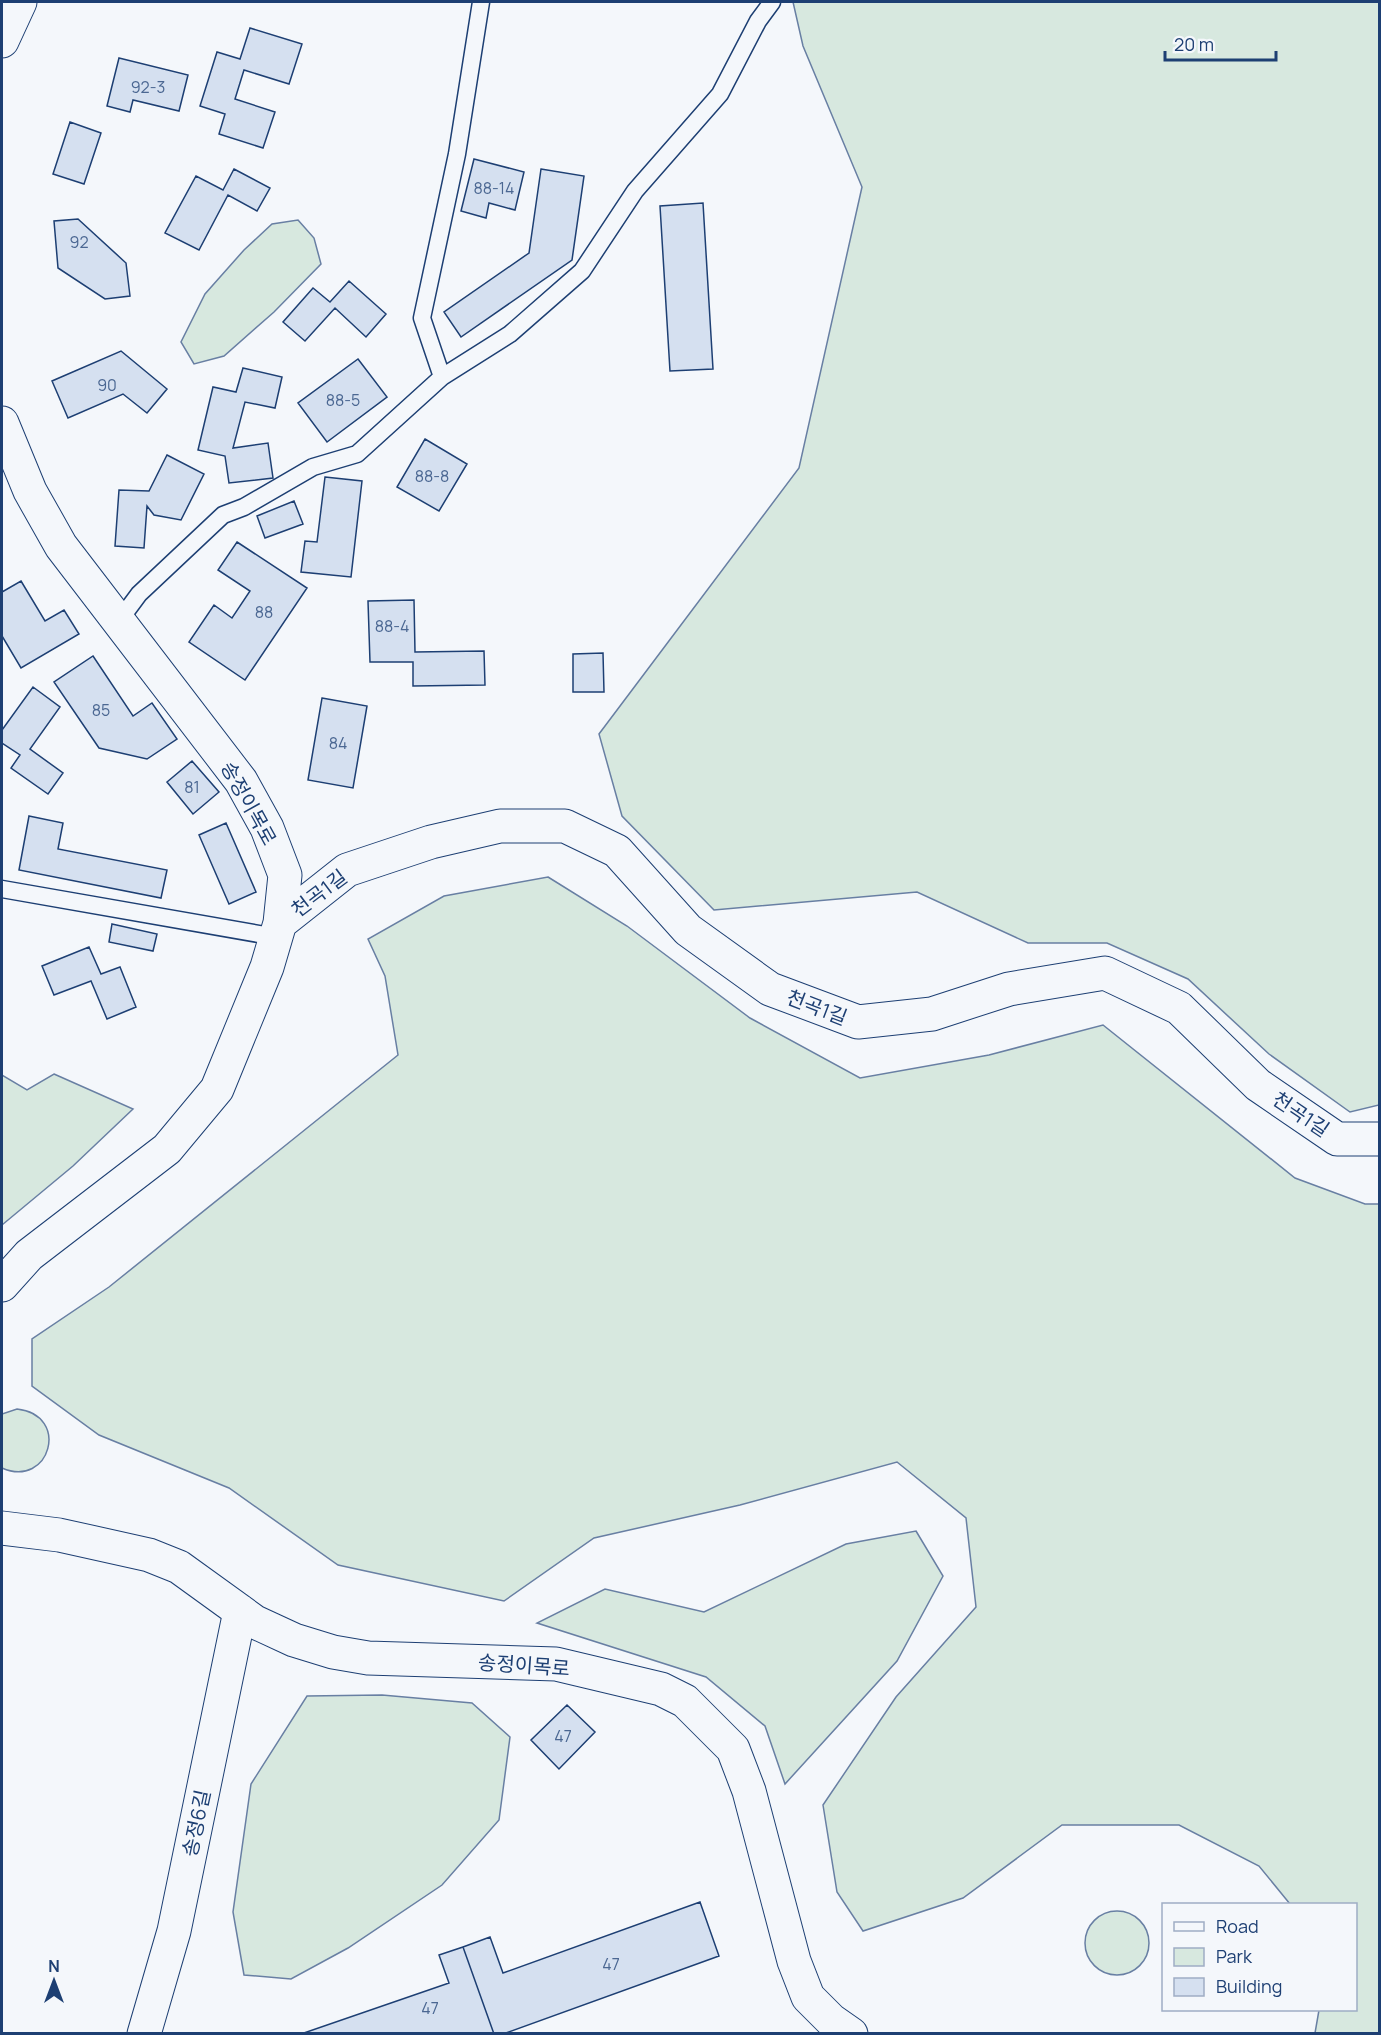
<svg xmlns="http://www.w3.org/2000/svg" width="1381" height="2035" viewBox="0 0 1381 2035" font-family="Manrope,'Noto Sans KR',sans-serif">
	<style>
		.green { fill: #d7e8df; stroke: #687fa3; stroke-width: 1.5 }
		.building { fill: #d5e0f0; stroke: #1d3f73; stroke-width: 1.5 }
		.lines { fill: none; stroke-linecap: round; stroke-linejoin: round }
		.lane-casing { stroke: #1d3f73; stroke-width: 19 }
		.street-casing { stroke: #1d3f73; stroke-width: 35 }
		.lane { stroke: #f4f7fb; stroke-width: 16 }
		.street { stroke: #f4f7fb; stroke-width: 33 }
		.labels { text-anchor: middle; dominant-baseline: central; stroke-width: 4.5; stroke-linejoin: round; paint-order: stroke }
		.number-label { font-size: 16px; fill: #4b6792 }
		.street-label { font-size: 20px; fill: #1d3f73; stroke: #f4f7fb }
	</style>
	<rect width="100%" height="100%" fill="#f4f7fb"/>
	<path class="green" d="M793 2H1379V1105L1350 1112 1269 1054 1188 979 1107 943H1028L917 892 714 910 622 816 599 734 799 468 862 187 803 46Z
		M298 220 314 238 321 264 274 312 224 356 194 364 181 342 205 294 244 250 272 224Z
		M548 877 627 926 750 1018 860 1078 989 1055 1103 1025 1295 1178 1365 1204H1379V2033H1315L1319 2010H1356V1904H1290L1259 1866 1179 1825H1062L963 1898 863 1931 837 1892 823 1805 896 1697 976 1607 966 1518 897 1462 740 1505 594 1538 504 1601 338 1565 229 1488 99 1435 32 1386V1339L109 1287 398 1055 385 976 368 939 444 896Z
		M54 1074 133 1109 73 1166 2 1225V1075L27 1090Z
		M17 1409C71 1415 50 1489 2 1468V1414Z
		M916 1531 943 1576 897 1661 785 1784 765 1726 706 1677 537 1623 605 1589 704 1612 846 1544Z
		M382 1695 472 1703 510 1737 499 1820 442 1885 348 1948 291 1979 244 1975 233 1912 251 1784 307 1696Z
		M1085 1943a32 32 0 1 1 64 0a32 32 0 1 1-64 0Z"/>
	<path class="building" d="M250 28 302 44 289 84 244 70 235 99 275 112 263 148 219 134 225 114 200 106 217 52 240 59Z
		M119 58 188 75 179 111 133 100 130 112 107 106Z
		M70 122 101 133 84 184 53 174Z
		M474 159 524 172 515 210 489 203 486 218 461 211Z
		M234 169 270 188 257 211 228 195 199 250 165 233 196 176 223 190Z
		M541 169 584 176 572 260 461 337 444 312 529 253Z
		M703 203 713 369 670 371 660 206Z
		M78 219 126 263 130 296 105 299 58 268 54 221Z
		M349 281 386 314 366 337 335 308 305 341 283 322 313 288 330 302Z
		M121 351 167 389 147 413 123 394 68 418 52 381Z
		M358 359 387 397 327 442 298 403Z
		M243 368 282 377 275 408 245 402 233 448 268 443 273 478 229 483 225 456 198 450 213 387 236 392Z
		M425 439 467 464 439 511 397 487Z
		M167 455 204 474 181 520 154 515 147 506 144 548 115 546 119 490 149 491Z
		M325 477 362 481 351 577 301 572 305 541 317 542Z
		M294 501 303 524 265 538 257 516Z
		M237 542 307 588 245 680 189 642 214 605 232 618 250 591 218 570Z
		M21 581 45 621 64 610 79 634 21 668 2 636V592Z
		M414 600 415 652 484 651 485 685 413 686V662H370L368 601Z
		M603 653 604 692H573V654Z
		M93 656 133 716 152 703 177 739 147 759 99 748 54 682Z
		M33 687 60 707 30 749 63 773 48 794 11 768 20 755 2 743V730Z
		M322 698 367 706 353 788 308 780Z
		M192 761 219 792 193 814 167 782Z
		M29 816 63 823 58 849 167 870 161 898 19 870Z
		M226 823 256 892 229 904 199 835Z
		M112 924 157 934 153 951 109 942Z
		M89 947 101 974 120 967 136 1007 107 1019 91 981 54 995 42 966Z
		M567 1705 595 1732 559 1769 531 1740Z
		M700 1902 719 1956 503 2034H494L463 1947 490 1937 503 1973Z
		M463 1947 494 2034H301L449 1983 439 1955Z"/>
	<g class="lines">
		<g class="lane-casing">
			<path id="lane" d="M442 377 510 334 582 271 635 191 720 94 758 21 772 2
				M119 621 139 594 223 515 244 507 313 467 357 454 442 377 422 318 457 154 481 2
				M2 889 276 937"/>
		</g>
		<g class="street-casing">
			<path id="street" d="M2 41 20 2
				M2 423 30 491 61 546 241 781 267 828 285 875 280 923 267 967 217 1089 167 1149 29 1255 2 1285
				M280 923 347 870 431 842 500 826H565L617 851 688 930 770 989 858 1022 932 1014 1009 989 1105 973 1179 1008 1258 1085 1337 1139H1380
				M2 1528 59 1535 149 1555 179 1567 255 1622 294 1640 333 1652 368 1658 556 1664 661 1689 685 1701 733 1749 749 1791 794 1961 808 1997 831 2020 851 2034
				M144 2034 174 1931 240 1611"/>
		</g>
		<use href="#lane" class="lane"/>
		<use href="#street" class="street"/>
	</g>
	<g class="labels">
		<g class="number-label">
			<text x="148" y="87">92-3</text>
			<text x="494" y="188">88-14</text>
			<text x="79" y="242">92</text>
			<text x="107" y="385">90</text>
			<text x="343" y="400">88-5</text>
			<text x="432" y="476">88-8</text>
			<text x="264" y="612">88</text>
			<text x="392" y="626">88-4</text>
			<text x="101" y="710">85</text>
			<text x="338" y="743">84</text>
			<text x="192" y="787">81</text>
			<text x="563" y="1736">47</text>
			<text x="611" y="1964">47</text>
			<text x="430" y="2008">47</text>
		</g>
		<g class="street-label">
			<text transform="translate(249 803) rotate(61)">송정이목로</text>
			<text transform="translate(319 893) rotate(-37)">천곡1길</text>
			<text transform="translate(817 1007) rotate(21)">천곡1길</text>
			<text transform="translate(1301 1114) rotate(34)">천곡1길</text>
			<text transform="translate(524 1665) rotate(4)">송정이목로</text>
			<text transform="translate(196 1823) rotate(-78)">송정6길</text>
		</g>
	</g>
	<rect width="1381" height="2035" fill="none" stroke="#1d3f73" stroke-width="6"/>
	<rect x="1162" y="1903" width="195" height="108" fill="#f4f7fb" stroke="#9eadc5" stroke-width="1.5"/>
	<rect x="1174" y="1922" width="30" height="9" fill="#f4f7fb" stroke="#9eadc5" stroke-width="1.5"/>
	<text x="1216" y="1933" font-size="18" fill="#1d3f73">Road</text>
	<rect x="1174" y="1948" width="30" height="18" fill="#d7e8df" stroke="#9eadc5" stroke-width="1.5"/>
	<text x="1216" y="1963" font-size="18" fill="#1d3f73">Park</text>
	<rect x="1174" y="1978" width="30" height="18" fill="#d5e0f0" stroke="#9eadc5" stroke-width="1.5"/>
	<text x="1216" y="1993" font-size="18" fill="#1d3f73">Building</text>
	<g transform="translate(54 1981)" stroke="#f4f7fb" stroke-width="4.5" paint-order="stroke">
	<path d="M0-4.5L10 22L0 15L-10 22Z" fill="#1d3f73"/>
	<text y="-9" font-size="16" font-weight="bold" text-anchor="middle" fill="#1d3f73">N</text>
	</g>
	<path d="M1165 51v9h111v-9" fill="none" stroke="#1d3f73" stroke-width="3"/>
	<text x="1174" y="51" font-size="18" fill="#1d3f73" stroke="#f4f7fb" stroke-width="4.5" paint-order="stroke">20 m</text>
</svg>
